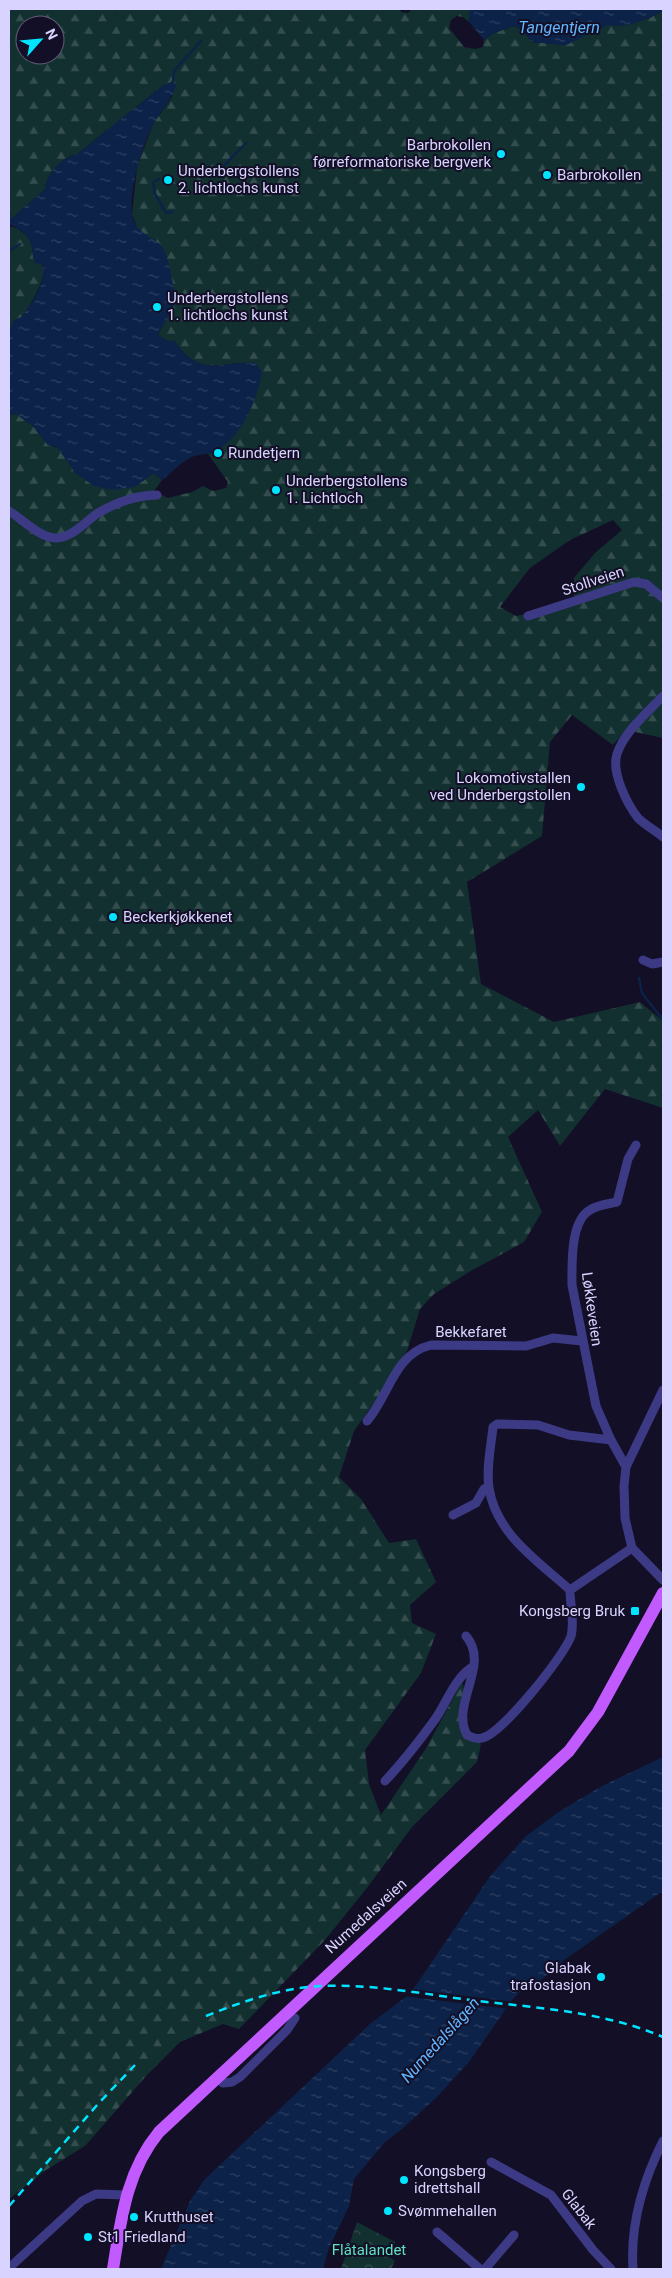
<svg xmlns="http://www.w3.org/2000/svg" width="672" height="2278" viewBox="0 0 672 2278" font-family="Roboto,sans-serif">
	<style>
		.green { fill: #12302f }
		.forest { fill: url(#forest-firs); fill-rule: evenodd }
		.park { fill: url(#park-crowns) }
		.water { fill: url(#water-ripples) }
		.pier { fill: #130f26 }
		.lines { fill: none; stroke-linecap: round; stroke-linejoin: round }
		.stream { stroke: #0c2248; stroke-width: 2.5 }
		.street { stroke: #3d3a85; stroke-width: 9 }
		.primary { stroke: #c25bff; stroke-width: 12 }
		.rail { stroke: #00e5ff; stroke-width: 2.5; stroke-dasharray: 8 6; stroke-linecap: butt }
		.poi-dot { fill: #00e5ff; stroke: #130f26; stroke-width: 2 }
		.labels { text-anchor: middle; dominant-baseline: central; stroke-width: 4; stroke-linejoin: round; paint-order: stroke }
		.poi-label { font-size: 15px; fill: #d9d4ff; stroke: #130f26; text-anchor: start }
		.street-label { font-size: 15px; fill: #d9d4ff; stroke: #130f26 }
		.park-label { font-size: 15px; fill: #5fe0c0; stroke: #130f26 }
		.water-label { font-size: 16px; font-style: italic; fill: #62b6ff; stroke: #130f26 }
	</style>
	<defs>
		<pattern id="forest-firs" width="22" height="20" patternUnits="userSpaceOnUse" patternTransform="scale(1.25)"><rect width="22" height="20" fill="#12302f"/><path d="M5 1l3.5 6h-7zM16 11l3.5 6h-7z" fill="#344d4e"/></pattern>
		<pattern id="park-crowns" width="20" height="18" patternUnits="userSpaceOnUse" patternTransform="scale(1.25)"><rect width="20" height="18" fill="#12302f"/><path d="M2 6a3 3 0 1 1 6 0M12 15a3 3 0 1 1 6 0" fill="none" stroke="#344d4e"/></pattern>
		<pattern id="water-ripples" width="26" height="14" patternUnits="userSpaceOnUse" patternTransform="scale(1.25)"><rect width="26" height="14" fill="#0c2248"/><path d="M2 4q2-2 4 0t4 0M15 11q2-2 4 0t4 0" fill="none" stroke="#2f4163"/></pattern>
	</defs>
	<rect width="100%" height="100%" fill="#130f26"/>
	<path class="green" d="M104 9H116L118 18 116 25 109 28Z"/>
	<path class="forest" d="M9 9H104L110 27 115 25 118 18 116 9H400L401 12 408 13 412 9H470L469 22 463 17 457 16 451 20 449 28 464 47 475 49 483 47 484 40 494 33 514 26 522 30 532 42 566 45 608 24C624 29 649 19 663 11V738L626 730 613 745 572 715 550 742 542 836 467 882 481 984 554 1022 640 1002 663 1021V1108L605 1089 560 1146 538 1110 508 1137 542 1212 524 1242 469 1272 434 1294 420 1309 407 1351 382 1392 354 1431 339 1477 361 1499 389 1543 416 1539 436 1582 410 1605 412 1623 436 1634 421 1673 365 1750 369 1784 381 1815 425 1750 462 1682 468 1700 466 1728 481 1744 477 1762 412 1827 370 1884 325 1940 239 2029 223 2024 180 2042 147 2075 85 2146 46 2170 9 2199V408L11 415 16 414 33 426 48 445 150 474 154 473 162 480 154 491 168 498 192 492 203 486 213 491 226 488 228 482 208 454 216 452 256 363C218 361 200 379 174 340L169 342 158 335 175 302 168 262 162 246 146 236 137 227 132 214 137 167 153 124 172 97 173 81 161 87 76 155C63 155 45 177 45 189L10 220 9 224ZM25 25H55V55H25ZM613 520 622 530 595 553 574 578V599L560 607 516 616 500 607 530 568 570 540Z
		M9 226C25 229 34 242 33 258 35 259 41 263 42 265 50 275 28 308 22 317L14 320 9 332Z"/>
	<path class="park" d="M357 2222 395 2242 389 2257 395 2261 391 2269H341Z"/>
	<path class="water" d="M470 9H663V11C649 19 624 29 608 25L566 45 532 42 522 30 514 26 494 33 484 40 469 22Z
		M173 81 176 86C171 101 160 111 153 125 142 147 129 188 132 213 134 234 151 234 162 246 167 252 176 292 175 301 174 310 162 326 158 335L169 342 174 340C200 379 218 361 256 363L262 372C257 401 243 434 218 450 210 456 201 453 192 457 181 462 171 473 162 480L154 473 135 487 112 490 94 486 75 473 57 447 48 445 33 426 16 414 11 415 9 408V332L14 320 22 317C31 303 49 281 42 264L34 263 35 259 33 258 32 248 29 239 22 231 9 224 10 220 45 189C45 177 63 155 76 155L161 87Z
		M663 1757V1893H660L567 1958 541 1980 527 1984 512 2000 469 2062 437 2097 402 2129 385 2142 354 2179 349 2206 329 2248 323 2269H161L190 2201 204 2180 371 2023 410 1994 491 1875 526 1836 560 1811 600 1787Z"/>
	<path class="pier" d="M410 1989 513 2002 509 2009 403 1996Z"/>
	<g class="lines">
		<path class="stream" d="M173 81 174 71 201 41
			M200 176 216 174 246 143
			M159 179 153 182 155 194 166 213 173 212
			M9 251 20 244
			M639 978 642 993 663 1020"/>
		<path class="street" d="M9 511C22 519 39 537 55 538 71 539 86 521 98 513 117 502 135 495 157 495
			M528 616 634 582 646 584 663 598
			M663 696C648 712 624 732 617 754 611 772 627 804 638 818 645 825 656 831 663 837
			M643 960 652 964 663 962
			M663 1390 626 1467 624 1486 625 1518 632 1548 663 1580
			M367 1421C389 1396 394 1354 431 1345L526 1346 553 1338 582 1341
			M611 1440 569 1435 538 1425 497 1424 493 1427C491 1446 486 1469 489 1488 496 1534 538 1561 570 1590L632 1548
			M626 1467 611 1440 596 1406 572 1285C572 1265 570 1221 590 1210 597 1205 608 1204 617 1202L628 1159 636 1145
			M453 1515 476 1503 484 1489 489 1486
			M466 1636C491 1665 450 1704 467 1735 472 1737 476 1740 482 1738 501 1735 565 1655 571 1636 575 1622 570 1605 570 1590
			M385 1781C404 1761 420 1740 436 1718 448 1700 455 1677 474 1666
			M217 2077 223 2083 232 2082 240 2077 287 2030 295 2018
			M491 2162 551 2195 593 2250 611 2269
			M437 2232 480 2269
			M9 2268 82 2201 96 2194 126 2195
			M485 2269 514 2235
			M633 2269C630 2224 643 2181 663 2141"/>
		<path class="primary" d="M113 2269C121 2220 126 2172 159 2132L569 1751 598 1712 663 1593"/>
		<path class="rail" d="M206 2016C239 2003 272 1991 308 1987 362 1982 417 1993 470 2000 535 2008 603 2011 663 2037
			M9 2206 98 2104 135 2065"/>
	</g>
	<g class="poi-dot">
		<circle cx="501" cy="154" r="5"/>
		<circle cx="547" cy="175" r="5"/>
		<circle cx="168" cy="180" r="5"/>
		<circle cx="157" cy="307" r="5"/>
		<circle cx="218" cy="453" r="5"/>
		<circle cx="276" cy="490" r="5"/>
		<circle cx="581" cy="787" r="5"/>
		<circle cx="113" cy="917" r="5"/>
		<rect x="630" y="1606" width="10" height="10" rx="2.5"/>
		<circle cx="601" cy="1977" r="5"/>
		<circle cx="404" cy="2180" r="5"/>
		<circle cx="388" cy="2211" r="5"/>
		<circle cx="134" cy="2217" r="5"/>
		<circle cx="88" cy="2237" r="5"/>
	</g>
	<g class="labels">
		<g class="poi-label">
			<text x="491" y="145" text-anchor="end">Barbrokollen<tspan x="491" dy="17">førreformatoriske bergverk</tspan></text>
			<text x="178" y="171">Underbergstollens<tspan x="178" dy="17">2. lichtlochs kunst</tspan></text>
			<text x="557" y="175">Barbrokollen</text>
			<text x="167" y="298">Underbergstollens<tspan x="167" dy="17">1. lichtlochs kunst</tspan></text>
			<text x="228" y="453">Rundetjern</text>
			<text x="286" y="481">Underbergstollens<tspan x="286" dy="17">1. Lichtloch</tspan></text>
			<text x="571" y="778" text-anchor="end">Lokomotivstallen<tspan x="571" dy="17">ved Underbergstollen</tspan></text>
			<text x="123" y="917">Beckerkjøkkenet</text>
			<text x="625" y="1611" text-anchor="end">Kongsberg Bruk</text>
			<text x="591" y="1968" text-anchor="end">Glabak<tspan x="591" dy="17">trafostasjon</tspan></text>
			<text x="414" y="2171">Kongsberg<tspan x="414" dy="17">idrettshall</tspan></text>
			<text x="398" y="2211">Svømmehallen</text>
			<text x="144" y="2217">Krutthuset</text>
			<text x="98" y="2237">St1 Friedland</text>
		</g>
		<g class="street-label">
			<text transform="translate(593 581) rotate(-18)">Stollveien</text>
			<text transform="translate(592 1309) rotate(82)">Løkkeveien</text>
			<text x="471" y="1332">Bekkefaret</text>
			<text transform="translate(366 1916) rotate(-42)">Numedalsveien</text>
			<text transform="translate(579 2209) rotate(52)">Glabak</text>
		</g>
		<g class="park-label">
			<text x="369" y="2250">Flåtalandet</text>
		</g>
		<g class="water-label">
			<text x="559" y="27">Tangentjern</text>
			<text transform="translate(440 2040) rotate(-48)">Numedalslågen</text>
		</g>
	</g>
	<rect width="672" height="2278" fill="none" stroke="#d9d4ff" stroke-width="20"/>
	<g transform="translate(40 40) rotate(63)"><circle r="24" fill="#130f26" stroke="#625e7d"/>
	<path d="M0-4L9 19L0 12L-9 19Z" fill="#00e5ff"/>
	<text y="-8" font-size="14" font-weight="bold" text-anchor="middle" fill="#d9d4ff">N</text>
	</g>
</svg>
